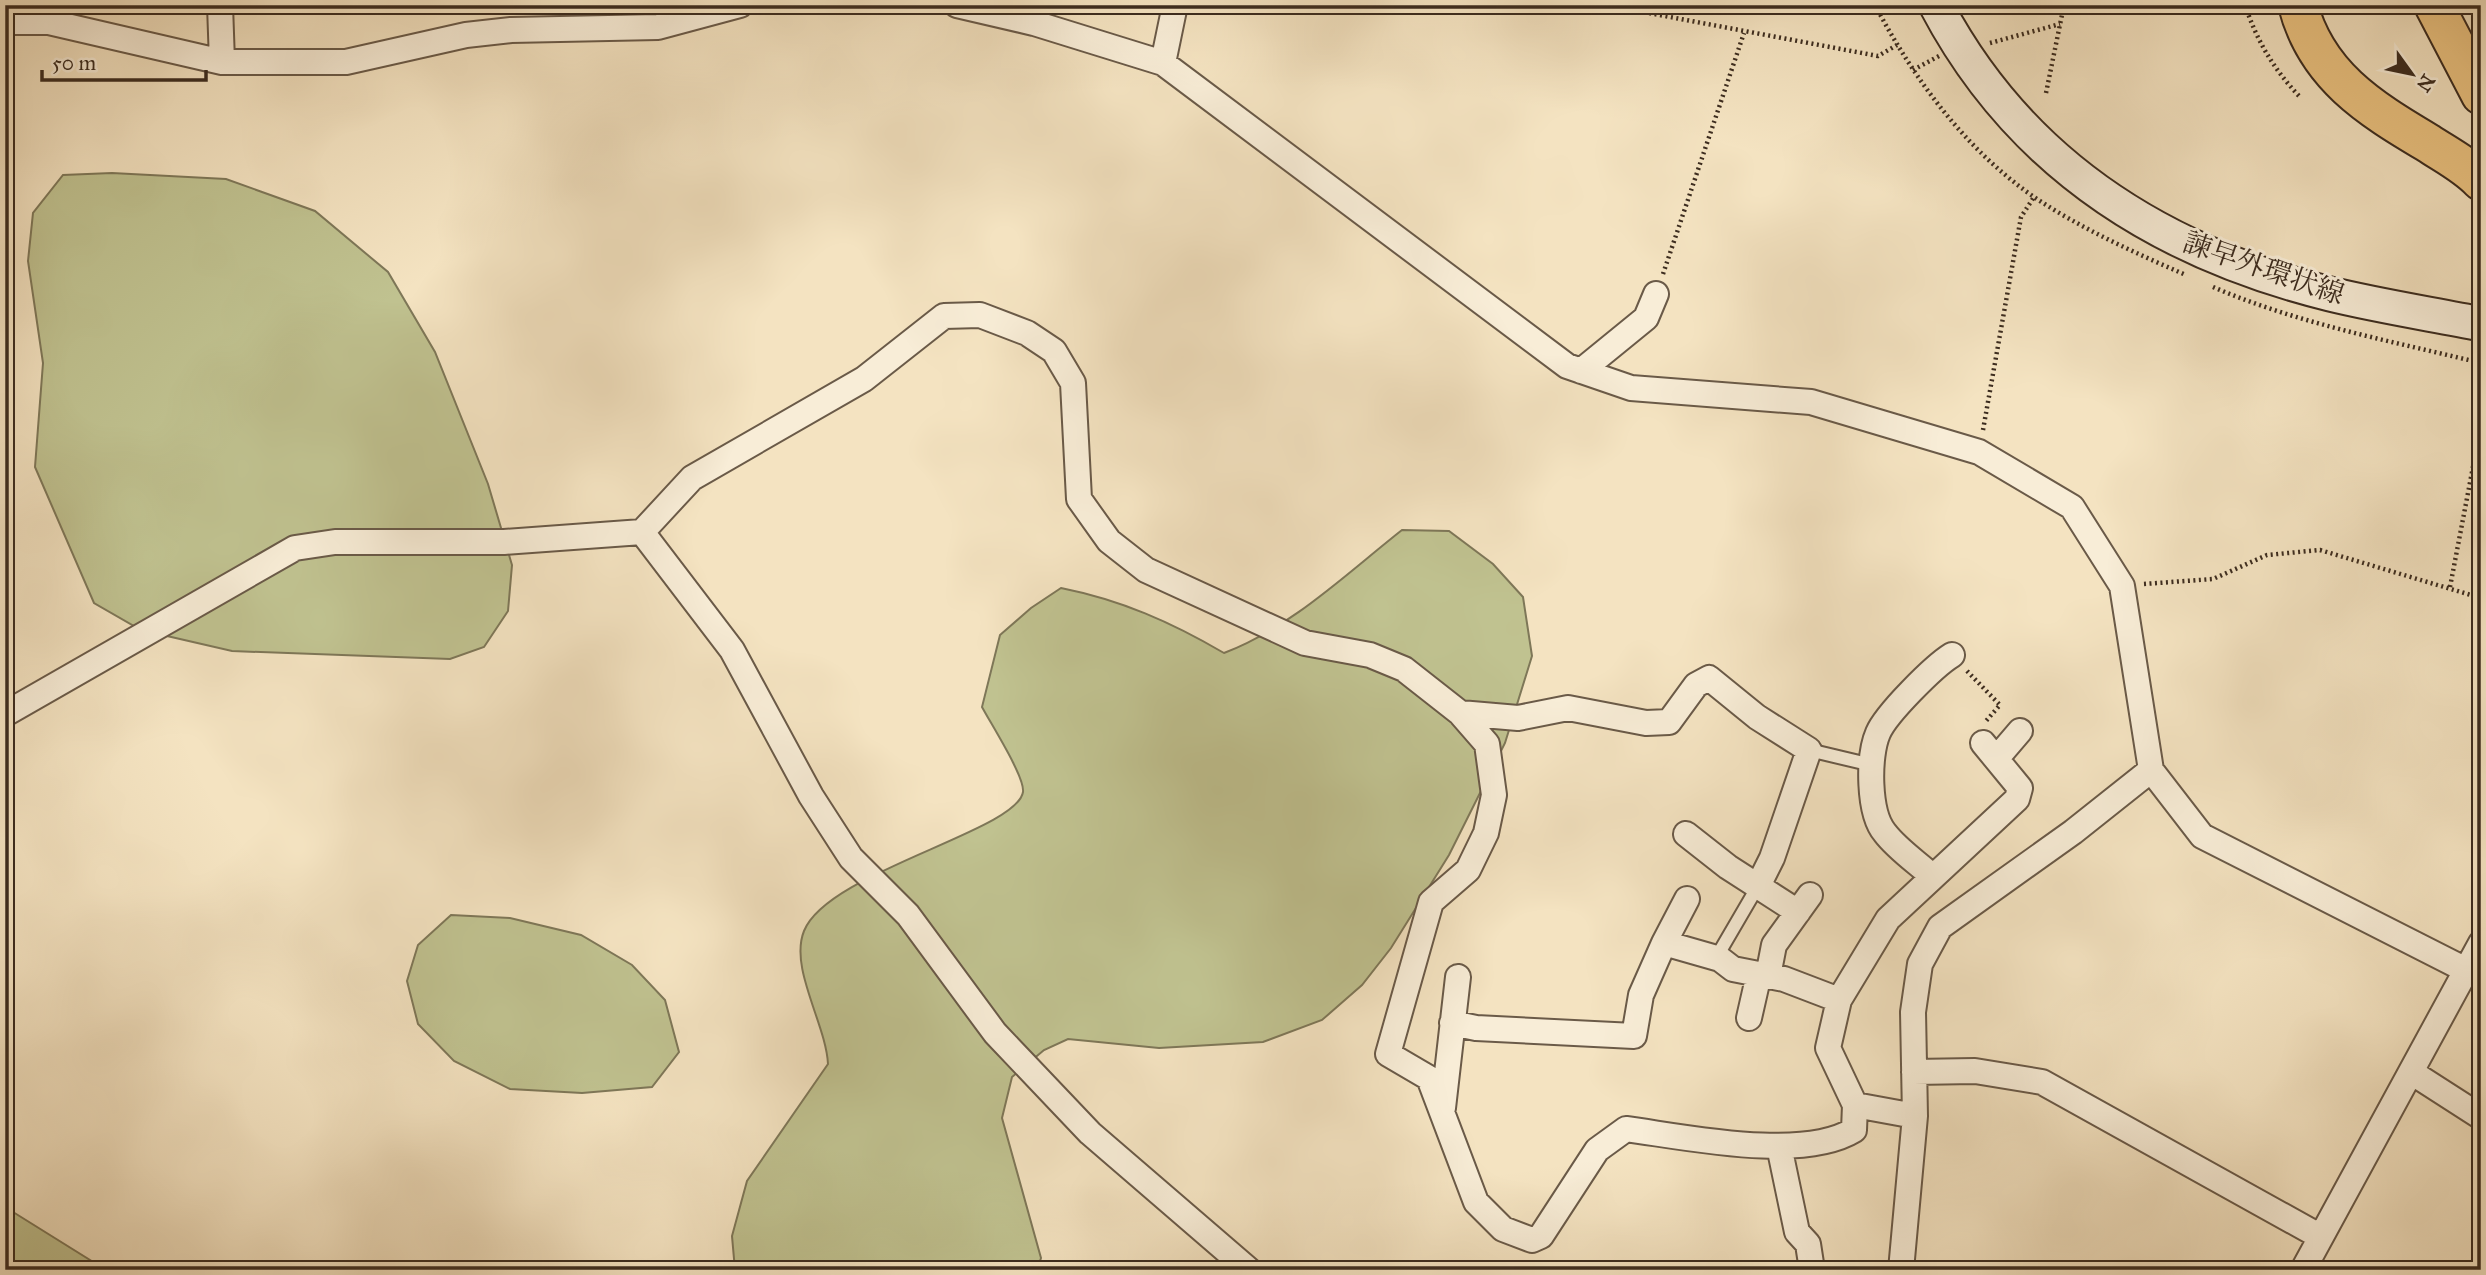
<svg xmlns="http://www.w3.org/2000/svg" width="2486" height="1275" viewBox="0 0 2486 1275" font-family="'IM FELL Great Primer','Noto Serif JP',serif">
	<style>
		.green { fill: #c0c290; stroke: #7e7758; stroke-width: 2 }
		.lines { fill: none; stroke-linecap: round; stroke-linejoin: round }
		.lane-casing { stroke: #6a5a48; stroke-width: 16 }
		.street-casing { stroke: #6a5a48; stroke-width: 28 }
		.secondary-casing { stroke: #3c2c1f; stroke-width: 37 }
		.highway-casing { stroke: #3c2c1f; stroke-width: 42 }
		.path { stroke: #3c2c1f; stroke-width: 4.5; stroke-dasharray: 2 3.5; stroke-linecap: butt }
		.lane { stroke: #f8edd7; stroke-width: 12 }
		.street { stroke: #f8edd7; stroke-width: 24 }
		.secondary { stroke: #f8edd7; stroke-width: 33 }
		.highway { stroke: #eac280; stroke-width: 38 }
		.labels { text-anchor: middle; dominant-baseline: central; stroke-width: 6; stroke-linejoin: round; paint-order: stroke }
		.street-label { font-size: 28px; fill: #3c2c1f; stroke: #f8edd7 }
	</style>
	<rect width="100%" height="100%" fill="#f4e3c1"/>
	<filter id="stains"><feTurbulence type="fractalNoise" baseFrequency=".00286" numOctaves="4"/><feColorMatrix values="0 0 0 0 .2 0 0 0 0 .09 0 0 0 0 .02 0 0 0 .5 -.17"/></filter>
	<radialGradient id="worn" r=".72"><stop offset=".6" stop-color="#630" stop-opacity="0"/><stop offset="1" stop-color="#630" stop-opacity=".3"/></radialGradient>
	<path class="green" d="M112 173 226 179 315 211 388 272 435 352 488 484 512 565 508 611 484 647 450 659 232 651 141 630 94 603 35 467 43 363 28 261 33 213 63 175Z
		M1402 530 1449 531 1493 564 1523 597 1532 656 1505 743 1449 855 1391 948 1362 985 1322 1020 1263 1042 1159 1048 1068 1039 1044 1050 1012 1077 1002 1118 1041 1258 1037 1270H735L732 1236 747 1181 828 1064C826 1024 789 968 804 931 827 872 1017 831 1023 792 1025 777 991 724 982 707L1000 635 1031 608 1061 588C1121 600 1171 622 1224 653 1292 627 1346 574 1402 530Z
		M451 915 510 918 581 935 632 965 665 1000 679 1052 652 1087 582 1093 510 1089 454 1061 418 1024 407 981 418 945Z
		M5 1207 106 1270H5Z"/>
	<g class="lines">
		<g class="lane-casing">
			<path id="lane" d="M1809 750 1872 765
				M1716 958 1758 886"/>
		</g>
		<g class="street-casing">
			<path id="street" d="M220 5 222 62
				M957 5 1034 23 1163 63 1567 366 1631 388 1811 402 1979 452 2072 507 2122 586 2151 770 2202 836 2466 970
				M5 22H49L222 62H346L466 35 511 30 658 27 740 5
				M1163 63 1175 5
				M1581 371 1646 318 1656 294
				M642 532 732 650 811 796 851 858 908 915 995 1033 1090 1133 1249 1270
				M1460 713 1518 718 1568 708 1646 723 1669 722 1696 685 1709 678 1757 717 1809 750 1772 858 1758 886
				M5 714 295 548 335 542H504L642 532 692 478 864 379 944 316 980 315 1027 333 1054 351 1073 383 1079 499 1109 541 1146 570 1305 643 1370 655 1404 669 1460 713 1487 744 1494 795 1486 833 1468 870 1431 902 1388 1054 1429 1078 1476 1202 1503 1229 1532 1240 1541 1236 1597 1150 1626 1129C1686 1137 1802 1162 1854 1130L1855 1105 1915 1116
				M1996 759 2020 731
				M1686 834 1728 867 1798 912
				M1933 877C1918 863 1898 850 1885 833 1868 813 1868 756 1878 733 1886 714 1934 666 1952 655
				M1687 899 1664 943 1720 959 1733 969 1784 979 1839 1000
				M1768 976 1774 945 1810 895
				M1749 1018 1759 974
				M1452 1023 1476 1028 1634 1036 1641 995 1664 943
				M1914 1072 1975 1071 2042 1082 2321 1237
				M2411 1072 2481 1117
				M1855 1105 1828 1048 1839 1000 1888 919 2017 799 2020 788 1983 743
				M1443 1108 1458 977
				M1779 1146 1797 1232 1808 1244 1812 1270
				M1901 1270 1915 1116 1913 1012 1920 964 1940 927 2073 832 2151 770
				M2303 1270 2481 943"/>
		</g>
		<g class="secondary-casing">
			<path id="secondary" d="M1936 5C2019 163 2160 252 2330 294 2379 306 2431 314 2481 324"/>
		</g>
		<g class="highway-casing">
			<path id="highway" d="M2298 5C2316 75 2369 108 2428 143 2446 155 2466 165 2481 181
				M2434 5 2481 95"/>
		</g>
		<path class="path" d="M1606 5 1878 56 1897 45
			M1875 5C1914 79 1965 149 2034 197 2080 228 2135 253 2186 275
			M2245 5C2257 41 2273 68 2299 96
			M1990 43 2060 24
			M1913 70 1939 56
			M2046 93 2064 5
			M1663 274 1744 33
			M2213 287C2299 324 2391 341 2481 363
			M1983 430 2021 217 2034 197
			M2144 584 2213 579 2267 555 2320 550 2481 598
			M2450 587 2481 425
			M1967 671 2000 705 1986 721"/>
		<use href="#lane" class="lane"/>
		<use href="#street" class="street"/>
		<use href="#secondary" class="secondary"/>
		<use href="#highway" class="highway"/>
	</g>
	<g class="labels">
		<g class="street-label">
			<text transform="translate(2264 268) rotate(19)">諫早外環状線</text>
		</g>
	</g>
	<rect width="2486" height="1275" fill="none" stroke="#f4e3c1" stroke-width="28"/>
	<rect x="7" y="7" width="2472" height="1261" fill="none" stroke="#3c2c1f" stroke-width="3.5"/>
	<rect x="14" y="14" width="2458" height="1247" fill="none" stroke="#3c2c1f" stroke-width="2"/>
	<g transform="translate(2412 74) rotate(123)" stroke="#f8edd7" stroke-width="5" paint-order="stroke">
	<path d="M0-5L12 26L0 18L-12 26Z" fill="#3c2c1f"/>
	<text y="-10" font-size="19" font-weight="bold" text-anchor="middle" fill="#3c2c1f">N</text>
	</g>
	<path d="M42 70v10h164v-10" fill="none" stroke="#3c2c1f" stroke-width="3.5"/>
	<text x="52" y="70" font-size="21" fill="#3c2c1f" stroke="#f8edd7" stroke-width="5" paint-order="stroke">50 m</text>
	<rect width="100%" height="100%" filter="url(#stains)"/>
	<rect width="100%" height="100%" fill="url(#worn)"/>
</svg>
